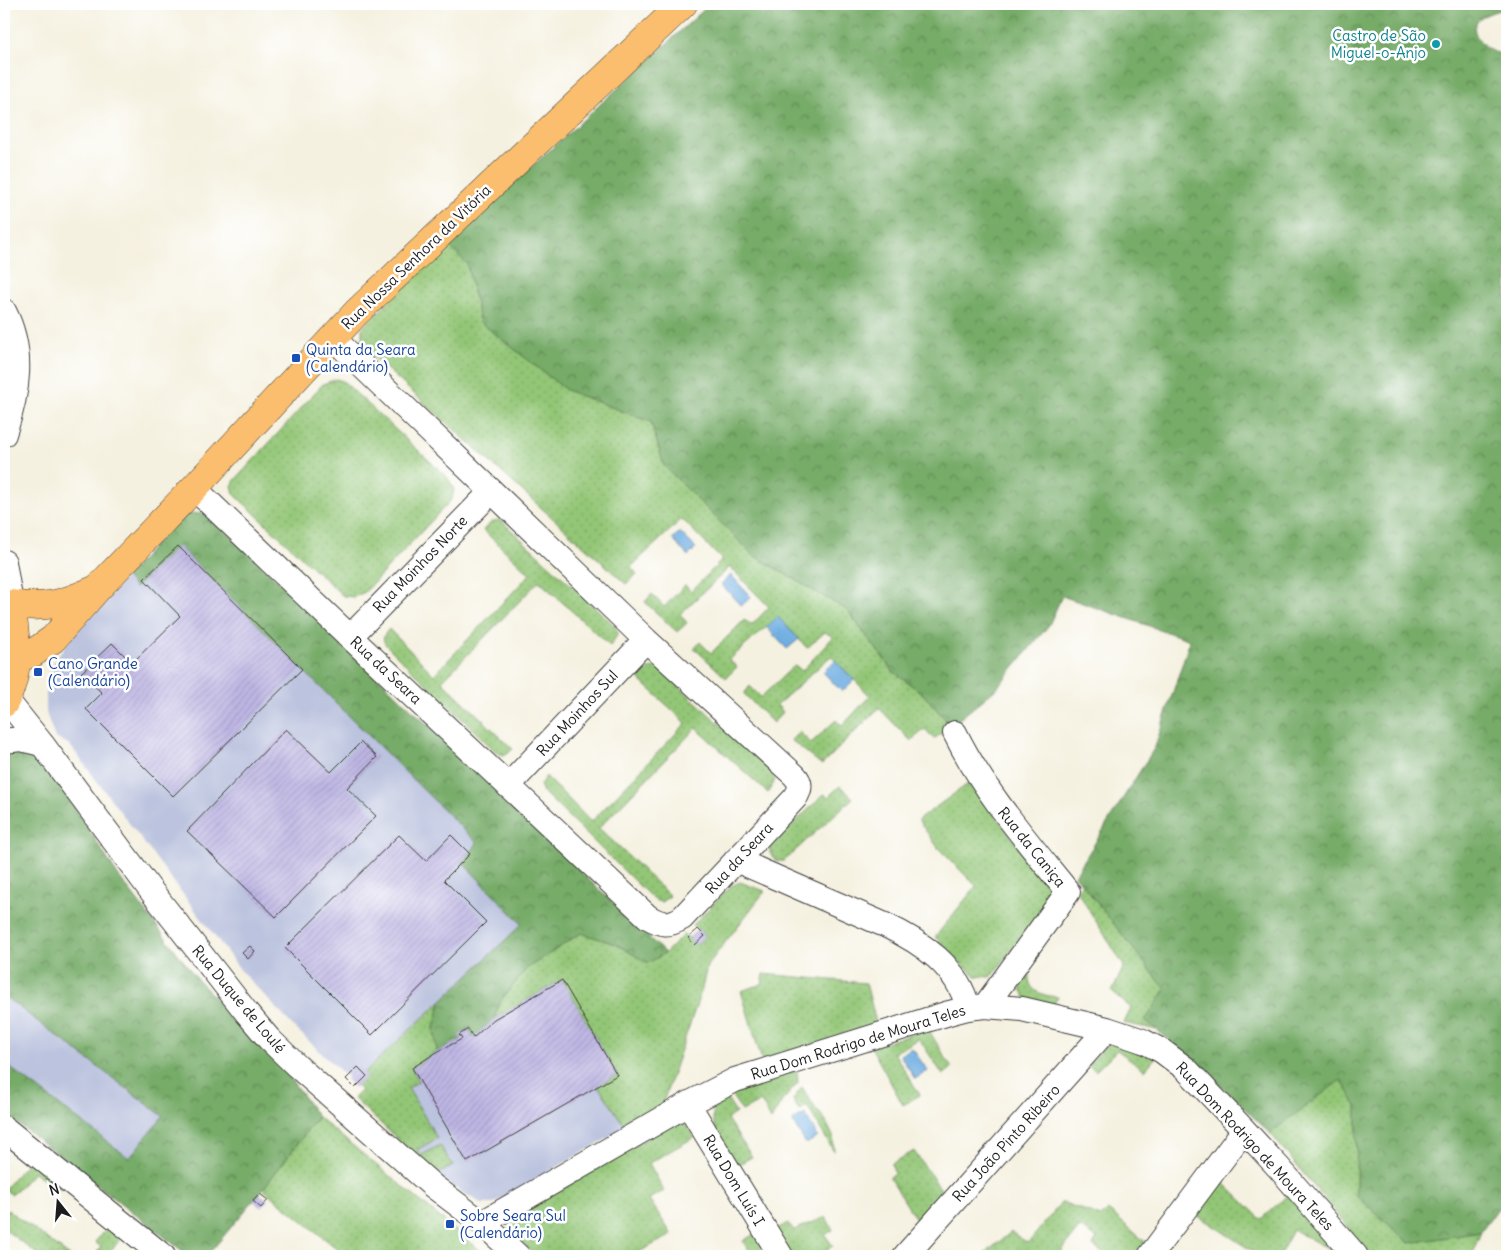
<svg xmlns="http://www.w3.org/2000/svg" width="1511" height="1260" viewBox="0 0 1511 1260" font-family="Delius,sans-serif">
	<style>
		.industrial { fill: #bbc3de }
		.grass { fill: url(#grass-dots); stroke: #587149 }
		.forest { fill: url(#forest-crowns); stroke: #496442 }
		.water { fill: #6eade1; stroke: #45647e }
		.building { fill: url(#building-hatch) }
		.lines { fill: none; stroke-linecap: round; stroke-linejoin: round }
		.minor-casing { stroke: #3d3c39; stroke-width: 26 }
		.major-casing { stroke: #3d3c39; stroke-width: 29 }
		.minor { stroke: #fff; stroke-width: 24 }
		.major { stroke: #fabe6e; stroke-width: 28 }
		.culture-dot { fill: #0f9aa8; stroke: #fff; stroke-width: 2 }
		.transit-dot { fill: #1a4fb4; stroke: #fff; stroke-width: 2 }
		.labels { text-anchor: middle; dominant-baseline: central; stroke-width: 5; stroke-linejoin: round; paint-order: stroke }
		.culture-label { font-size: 15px; fill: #0d838f; stroke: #fff; text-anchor: end }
		.street-label { font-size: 15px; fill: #1c1c1c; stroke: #fff }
		.transit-label { font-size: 15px; fill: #164399; stroke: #fff; text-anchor: start }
	</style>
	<defs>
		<pattern id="grass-dots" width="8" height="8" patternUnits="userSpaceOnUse" patternTransform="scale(1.25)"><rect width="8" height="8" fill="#93c676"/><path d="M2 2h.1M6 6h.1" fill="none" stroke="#7eaa66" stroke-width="1.8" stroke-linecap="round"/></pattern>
		<pattern id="forest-crowns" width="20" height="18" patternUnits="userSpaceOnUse" patternTransform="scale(1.25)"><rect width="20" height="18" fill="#76ab67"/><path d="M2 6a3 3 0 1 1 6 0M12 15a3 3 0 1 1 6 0" fill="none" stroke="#608a54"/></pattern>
		<pattern id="building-hatch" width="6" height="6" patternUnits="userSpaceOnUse" patternTransform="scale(1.25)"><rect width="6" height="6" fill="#beb6e4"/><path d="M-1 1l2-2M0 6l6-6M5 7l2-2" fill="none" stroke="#a39cc3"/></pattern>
	</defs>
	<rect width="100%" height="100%" fill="#fff"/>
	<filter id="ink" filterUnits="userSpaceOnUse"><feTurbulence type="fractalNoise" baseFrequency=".02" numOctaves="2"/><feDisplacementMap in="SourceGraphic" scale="10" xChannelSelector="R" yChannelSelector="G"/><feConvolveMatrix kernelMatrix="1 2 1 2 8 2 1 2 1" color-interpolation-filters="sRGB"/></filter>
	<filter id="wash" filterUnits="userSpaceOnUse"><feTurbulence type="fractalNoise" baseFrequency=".0096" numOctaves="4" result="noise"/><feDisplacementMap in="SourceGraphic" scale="20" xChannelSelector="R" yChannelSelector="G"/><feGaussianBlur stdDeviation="1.12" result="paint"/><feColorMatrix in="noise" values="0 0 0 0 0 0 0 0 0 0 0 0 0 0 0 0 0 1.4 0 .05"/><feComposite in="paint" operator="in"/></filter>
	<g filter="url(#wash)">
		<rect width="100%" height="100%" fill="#f5f1e0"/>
		<path class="industrial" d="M194 513 702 989 661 1108 492 1204H482L462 1192 436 1175 353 1098 361 1090 295 1028 242 972 69 744 55 738 46 713V688L51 667 64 647 167 530Z
			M4 996 163 1116 129 1158 4 1063Z"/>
		<path class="grass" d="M447 244 467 264 480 322 566 390 651 422 664 466 753 555 847 610 893 671 923 694 951 726 934 739 925 729 911 741 879 708 822 765 791 740 799 732 811 743 836 720 842 726 870 696 831 656 777 705 783 712 773 723 744 694 750 686 761 697 795 665 802 671 833 637 825 632 807 648 778 617 729 660 737 667 726 678 694 648 700 642 711 653 744 620 752 625 769 607 730 567 680 614 687 623 677 632 645 602 652 594 664 607 685 585 691 591 722 560 682 519 631 567 637 574 626 584 362 347V328Z
			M336 379 343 381 448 478 454 488 452 499 365 592 354 597 343 596 234 494 232 486 235 480 323 384Z
			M497 520 502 521 506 525 614 625 618 633 616 637 610 646 539 581 442 681 513 749 504 755 500 754 495 751 386 645C381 638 384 635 389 629L434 675 530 574 483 530 492 522Z
			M654 667 659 668 664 672 771 772 775 780 773 784 768 793 696 728 599 828 670 896 661 902 657 901 652 898 543 792 540 785 546 776 591 822 686 723 639 679 649 669Z
			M969 783 1052 887 1055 894 991 977 976 976 961 964 935 937 976 886 939 849 918 820Z
			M840 786 853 798 784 861H776L770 853V847L824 794 828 797Z
			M740 882 765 891 707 966 702 989 661 1108 627 1129 598 1086 617 1075 562 980 494 1019 499 1002 526 969 581 933 616 944 648 963 665 953 684 934 696 945 705 936 693 925 731 886Z
			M1082 884 1166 989 1146 1020 1157 1030 1124 1023 1131 1008 1112 992 1124 966 1077 891Z
			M1027 962 1031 966C1024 989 1037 995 1058 997L1053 1006 1028 1001C1017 983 1015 980 1027 962Z
			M764 974 866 983 877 1026 762 1061 741 991 762 984Z
			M441 1001 434 1028 437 1052 412 1068 419 1081 408 1088 437 1138 417 1150 422 1155 440 1145 453 1166 436 1175 353 1098 361 1090 353 1083Z
			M928 1029 952 1068 943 1075 919 1039 894 1053 920 1095 903 1105 871 1047Z
			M1121 1041 1157 1056 1145 1070 1117 1050 1096 1071 1088 1065 1108 1043Z
			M797 1070 798 1083 782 1101 771 1120 761 1101 742 1111 730 1093Z
			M1341 1079 1357 1106 1356 1195 1409 1243 1481 1232 1471 1256H1369L1353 1234 1270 1133Z
			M802 1087 815 1108 824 1118 833 1136 834 1152 807 1106 799 1111 793 1100Z
			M725 1096 736 1113 727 1119 752 1157 737 1165C725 1146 697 1113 725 1096Z
			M318 1117 475 1246 486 1256H346L263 1189Z
			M683 1123 690 1130 695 1137 649 1163 664 1191 649 1199 672 1235 631 1256H536L516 1237 515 1224 525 1208 672 1124Z
			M914 1151 947 1198 921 1227 889 1177 895 1174 891 1164Z
			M31 1158 64 1184 59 1190 34 1172 12 1195 4 1189Z
			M1221 1180 1261 1219 1291 1192 1341 1255 1293 1230 1279 1256H1260L1195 1214Z
			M1062 1202 1101 1217 1108 1210 1149 1245 1141 1256H1107L1093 1246 1097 1238 1080 1227 1058 1256H982L1011 1232 1028 1243Z
			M8 1210 70 1256H40L4 1229V1216Z
			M826 1217 833 1230 825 1235 833 1246 814 1256H791L775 1230 788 1223 794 1230Z
			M112 1223 125 1234 106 1256H94L101 1247 95 1242Z
			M754 1234 768 1256H744L749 1252 743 1241Z"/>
		<path class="forest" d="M710 4H1507V9C1500 10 1495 11 1488 14 1484 16 1478 18 1476 23 1470 33 1484 47 1492 51 1497 53 1502 54 1507 55V1196L1481 1232 1409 1243 1356 1195 1357 1106 1341 1080 1270 1133 1197 1063 1145 1020 1166 990 1075 875 1155 747 1190 640 1062 596 1049 625 996 689 951 726 923 694 893 671 847 610 753 555 664 466 651 422 566 390 480 322 467 264 447 244Z
			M194 513 208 515 222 527 665 953 648 963 616 944 581 933 526 969 500 1002 494 1019 473 1038 468 1029 459 1035 462 1039 437 1052 434 1028 441 1001 522 924 462 862 470 854 477 843 178 546 135 588 126 577 180 517Z
			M14 747 33 755 61 786 117 874 198 980 285 1071 318 1117 263 1189 207 1256H189L4 1113V1063L129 1158 163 1116 4 996V752Z"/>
		<path class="water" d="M680 532 696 548 688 556 672 539Z
			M731 575 751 597 741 606 721 584Z
			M778 617 799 639 787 649 766 627Z
			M835 660 854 680 842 692 823 672Z
			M912 1048 928 1071 915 1079 900 1055Z
			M805 1114 818 1137 806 1144 792 1121Z"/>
		<g id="blocks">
			<path class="building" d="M178 546 302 669 173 796 86 709 102 693 81 673 112 643 132 663 180 616 144 579Z
				M286 729 331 772 361 742 377 757 347 788 376 816 276 917 187 831Z
				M399 835 426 861 451 835 470 854 444 880 486 922 372 1035 285 948Z
				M698 929 705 936 695 945 688 938Z
				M250 946 255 951 248 959 242 953Z
				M562 980 617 1075 467 1162 412 1068 437 1052 462 1039 459 1035 468 1029 473 1038 494 1019Z
				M358 1067 367 1076 355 1088 346 1079Z
				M260 1194 268 1200 261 1208 253 1201Z"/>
		</g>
	</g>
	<g filter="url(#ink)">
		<use href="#blocks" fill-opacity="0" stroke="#3d3c39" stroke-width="1"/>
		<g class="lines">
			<g class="minor-casing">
				<path id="minor" d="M4 311C25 352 18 393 4 434
					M194 488 350 637 648 917C662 925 668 926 682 918L795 798C801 789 802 783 794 775L646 640 333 338
					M4 562 11 604
					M350 637 491 492
					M6 699 42 744 149 888 247 1013 269 1039 297 1066 433 1186 482 1223 518 1256
					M955 733C984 792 1027 841 1068 892L985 1006
					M4 741 21 739 42 744
					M508 786 646 640
					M736 860 885 925C921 942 958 966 968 1008
					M688 1104 781 1256
					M4 1128 163 1256
					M482 1223 688 1104 735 1080 949 1013 968 1008 985 1006 1022 1009 1107 1029 1143 1041 1162 1051 1186 1069 1244 1130 1280 1169 1356 1256
					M905 1256 1107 1029
					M1150 1256 1244 1130"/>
			</g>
			<g class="major-casing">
				<path id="major" d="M17 659 33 653 53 639 98 588 194 488 357 312 683 4
					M4 703C22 670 16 639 11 604 46 609 62 604 94 590"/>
			</g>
			<use href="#minor" class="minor"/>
			<use href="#major" class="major"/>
		</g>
	</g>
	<circle class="culture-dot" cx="1436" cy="44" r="5"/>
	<g class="transit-dot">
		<rect x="291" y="353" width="10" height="10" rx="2.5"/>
		<rect x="33" y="667" width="10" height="10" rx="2.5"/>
		<rect x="445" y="1219" width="10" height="10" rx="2.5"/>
	</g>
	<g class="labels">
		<g class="culture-label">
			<text x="1426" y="35">Castro de São<tspan x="1426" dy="17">Miguel-o-Anjo</tspan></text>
		</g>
		<g class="street-label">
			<text transform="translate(416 257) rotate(-44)">Rua Nossa Senhora da Vitória</text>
			<text transform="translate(420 564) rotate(-46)">Rua Moinhos Norte</text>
			<text transform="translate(386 670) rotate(43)">Rua da Seara</text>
			<text transform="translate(577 713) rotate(-47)">Rua Moinhos Sul</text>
			<text transform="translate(1032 847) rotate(51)">Rua da Caniça</text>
			<text transform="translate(739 858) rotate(-47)">Rua da Seara</text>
			<text transform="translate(239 999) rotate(50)">Rua Duque de Loulé</text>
			<text transform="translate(858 1042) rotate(-17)">Rua Dom Rodrigo de Moura Teles</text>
			<text transform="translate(1006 1143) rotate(-48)">Rua João Pinto Ribeiro</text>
			<text transform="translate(1255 1146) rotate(47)">Rua Dom Rodrigo de Moura Teles</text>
			<text transform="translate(734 1180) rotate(59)">Rua Dom Luís I</text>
		</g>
		<g class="transit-label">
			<text x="306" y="349">Quinta da Seara<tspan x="306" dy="17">(Calendário)</tspan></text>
			<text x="48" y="663">Cano Grande<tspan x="48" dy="17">(Calendário)</tspan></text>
			<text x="460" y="1215">Sobre Seara Sul<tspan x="460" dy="17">(Calendário)</tspan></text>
		</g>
	</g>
	<rect width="1511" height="1260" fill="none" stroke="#fff" stroke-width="20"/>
	<g transform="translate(58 1202) rotate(343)" stroke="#ffffff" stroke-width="4" paint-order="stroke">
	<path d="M0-4L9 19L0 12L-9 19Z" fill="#1c1c1c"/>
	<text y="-8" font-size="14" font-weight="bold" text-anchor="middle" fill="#1c1c1c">N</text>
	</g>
</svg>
